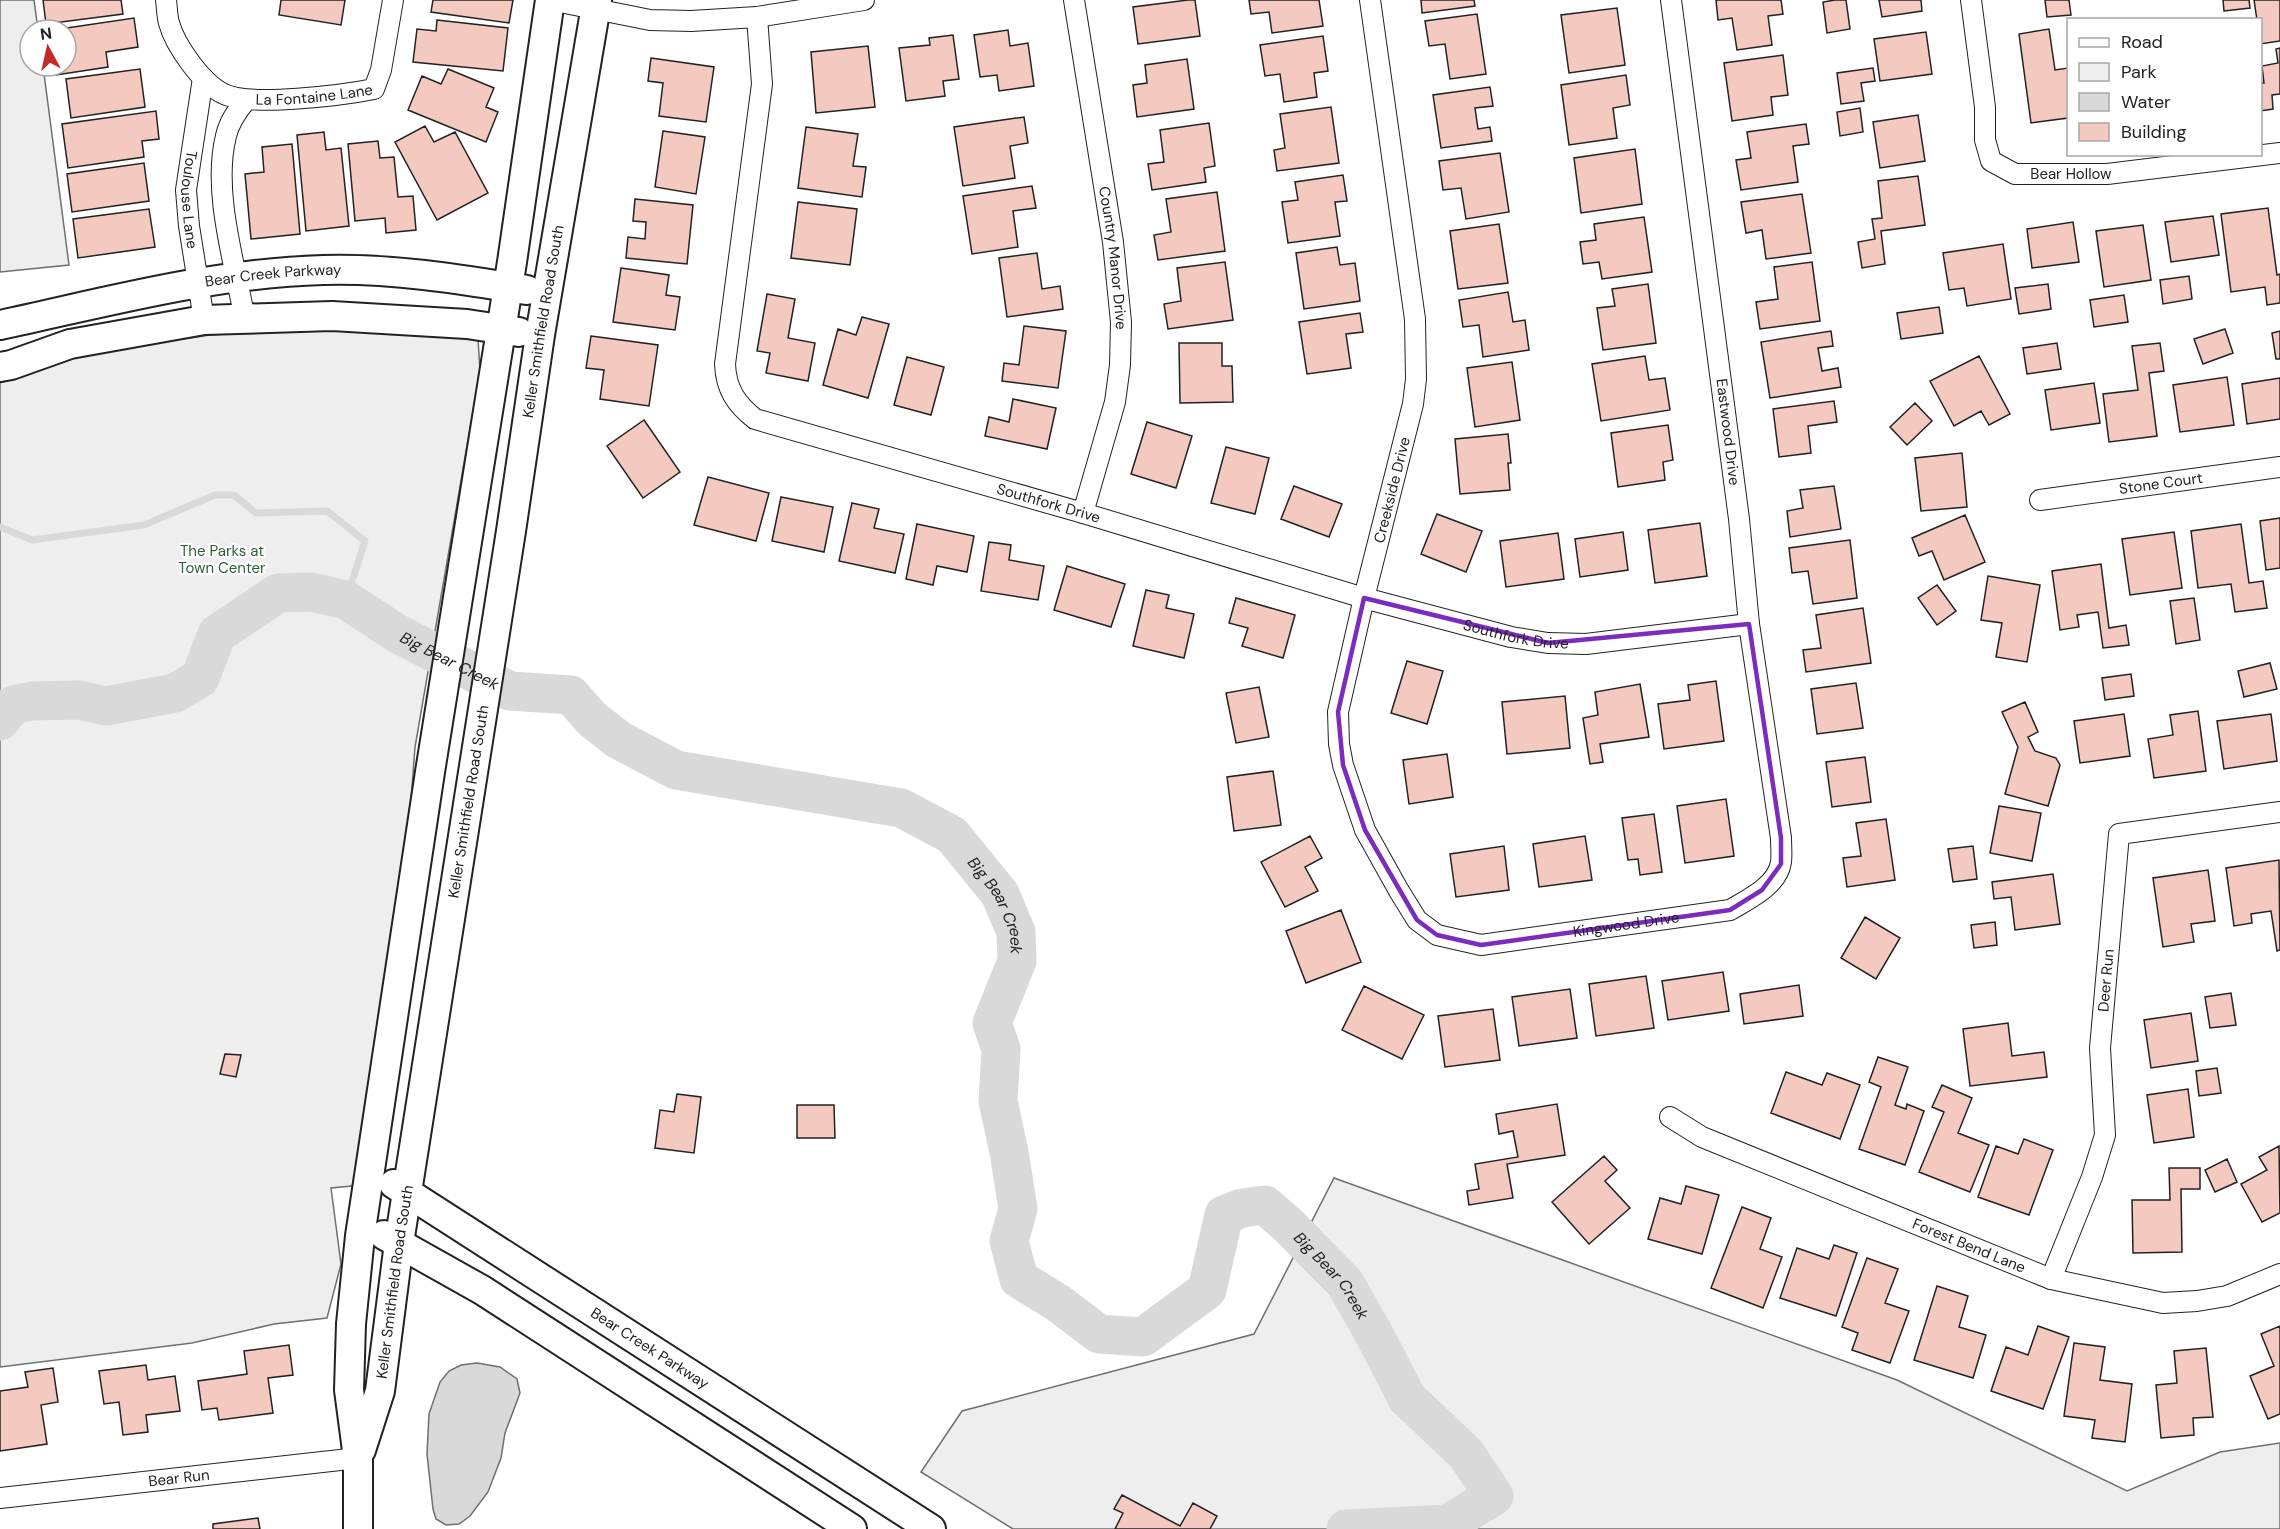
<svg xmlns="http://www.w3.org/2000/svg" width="2280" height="1529" viewBox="0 0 2280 1529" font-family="'DM Sans',sans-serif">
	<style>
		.green { fill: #eee; stroke: #6f6f6f; stroke-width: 1.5 }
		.water { fill: #d9d9d9; stroke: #6f6f6f; stroke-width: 1.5 }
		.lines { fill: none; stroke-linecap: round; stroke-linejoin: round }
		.stream { stroke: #d9d9d9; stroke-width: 7 }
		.river { stroke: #d9d9d9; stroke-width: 39 }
		.building { fill: #f3c9c0; stroke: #222; stroke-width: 1.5 }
		.minor-casing { stroke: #222; stroke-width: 22 }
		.secondary-casing { stroke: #222; stroke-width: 32 }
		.minor { stroke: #fff; stroke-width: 20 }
		.secondary { stroke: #fff; stroke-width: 28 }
		.marked { fill: none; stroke: #7b2cbf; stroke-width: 4.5; stroke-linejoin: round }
		.labels { text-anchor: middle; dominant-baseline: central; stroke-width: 4.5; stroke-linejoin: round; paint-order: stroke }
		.street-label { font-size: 15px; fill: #222; stroke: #fff }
		.park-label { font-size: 15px; fill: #2f5e38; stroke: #fff }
		.water-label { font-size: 16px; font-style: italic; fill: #222; stroke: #fff }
	</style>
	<rect width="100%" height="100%" fill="#fff"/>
	<path class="green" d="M0 0H34L38 30H30V66H43L69 265 0 272Z
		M310 329 478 339 480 371 415 747 397 989 373 1184 331 1188 341 1264 327 1318 274 1324 192 1343 0 1367V383L80 354 210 335Z
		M1334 1178 1897 1380 2127 1491 2220 1452 2280 1443V1529H1013L921 1472 962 1411 1254 1334Z"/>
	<path class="water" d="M477 1363 500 1367 517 1379 520 1393 505 1433 501 1458 488 1492 470 1516 459 1524 446 1525 436 1519 433 1509 427 1454 429 1414 440 1382 449 1371 461 1365Z"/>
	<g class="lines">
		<path class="stream" d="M0 527 32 540 144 525 215 495H234L256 513 327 511 365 541 346 600"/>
		<path class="river" id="s1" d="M0 721 13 705 32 701 79 700 106 706 175 693 200 678 217 634 278 593 311 592 346 600 398 634 510 691 571 695 592 719 619 740 676 770 901 808 952 835 1000 894 1016 932 1017 961 992 1023 1001 1049 998 1101 1009 1152 1018 1209 1009 1241 1019 1279 1058 1303 1099 1334 1143 1337 1207 1290 1224 1215 1242 1208 1265 1205 1288 1225 1345 1283 1375 1336 1407 1398 1466 1454 1494 1496 1448 1524 1346 1529"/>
	</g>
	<path class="building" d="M43 0H121L123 14 46 24Z
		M281 0H345L341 25 279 15Z
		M433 0H513L509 23 431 12Z
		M1188 0H1195L1200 36 1138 44 1133 7Z
		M1249 0H1319L1323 26 1272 33 1269 12 1251 14Z
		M1421 0H1474L1475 6 1422 13Z
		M1716 0H1781L1783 14 1768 16 1772 45 1737 50 1732 18 1718 20Z
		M1835 0H1846L1850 29 1827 33 1823 2Z
		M1879 0H1921L1922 11 1882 17Z
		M2045 0H2069L2071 15 2047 17Z
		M2223 0H2249L2250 8 2224 11Z
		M2254 0H2280V41L2260 44V20H2257Z
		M1617 8 1625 65 1569 73 1561 15Z
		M1477 14 1486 74 1450 79 1445 44 1429 46 1425 21Z
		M134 18 138 47 106 52 108 67 56 75 55 66H66V30H53Z
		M437 20 508 28 503 71 413 62 417 29 436 31Z
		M2049 29 2055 70 2068 68V118L2031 123 2019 34Z
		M1008 30 1010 46 1028 43 1034 86 999 91 997 75 980 77 974 35Z
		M1926 32 1932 74 1880 81 1874 39Z
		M953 35 959 79 943 81 945 96 906 101 899 48 930 45 929 38Z
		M1323 36 1328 71 1314 73 1317 97 1284 102 1280 74 1265 76 1260 45Z
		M868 46 875 107 816 113 811 52Z
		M2280 48V94L2272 95 2273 109 2260 111V83H2264L2262 66 2278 63 2276 49Z
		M1783 55 1788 95 1771 97 1773 115 1732 121 1724 63Z
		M651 58 714 67 706 122 659 116 663 83 648 81Z
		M1187 59 1194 109 1137 117 1133 85 1147 83 1145 65Z
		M1873 68 1875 81 1861 83 1864 101 1841 104 1837 73Z
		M140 69 145 107 71 118 66 79Z
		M448 69 494 88 486 107 498 112 486 142 408 110 422 76 441 84Z
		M1626 75 1630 105 1613 108 1617 138 1569 145 1561 85Z
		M1490 87 1493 106 1475 108 1478 129 1490 127 1492 141 1441 148 1433 95Z
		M1331 107 1339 163 1277 171 1274 150 1285 148 1280 114Z
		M1860 108 1863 132 1840 136 1837 112Z
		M156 111 159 139 142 141 144 157 68 168 62 124Z
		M1918 115 1925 161 1880 168 1873 122Z
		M1024 117 1028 143 1010 146 1015 178 963 186 954 127Z
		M1209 123 1215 166 1204 168 1206 182 1152 190 1148 164 1164 162 1160 130Z
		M1806 124 1809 144 1793 146 1798 182 1741 190 1736 160 1751 158 1747 132Z
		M425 126 434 142 455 132 488 193 437 220 395 142Z
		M806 127 858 134 853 166 866 167 862 197 798 188Z
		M663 131 705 137 696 194 655 187Z
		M324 132 326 150 341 148 349 226 306 231 297 135Z
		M378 141 380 158 394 157 398 197 413 196 416 230 386 233 385 218 355 221 348 144Z
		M292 144 300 234 251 239 245 174 264 172 262 147Z
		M1635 149 1642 204 1581 213 1574 158Z
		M1500 153 1509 212 1466 219 1461 188 1443 190 1439 161Z
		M144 163 149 201 72 212 67 174Z
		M1343 175 1347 201 1335 202 1340 236 1288 243 1282 202 1298 200 1295 182Z
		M1918 176 1925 225 1881 231 1885 264 1862 268 1858 242 1875 239 1872 219 1882 218 1878 181Z
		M1032 186 1036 208 1013 211 1018 247 972 254 963 196Z
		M1217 192 1225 251 1158 260 1154 235 1171 232 1166 199Z
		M1802 194 1811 253 1766 259 1762 230 1746 233 1741 202Z
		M635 199 693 205 687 264 626 258 628 237 645 239 646 222 633 221Z
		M798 202 857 209 850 265 791 258Z
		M2268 208 2277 275 2280 274V303L2267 305 2265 287 2231 292 2221 214Z
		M149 209 155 247 78 258 73 219Z
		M2213 216 2219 255 2171 262 2165 222Z
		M1644 217 1652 272 1602 279 1599 262 1583 264 1580 242 1596 240 1594 224Z
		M2073 222 2079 262 2032 268 2027 229Z
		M1499 224 1508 283 1458 289 1450 231Z
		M2143 225 2151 280 2104 287 2096 231Z
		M2003 244 2011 299 1967 306 1964 288 1949 290 1943 253Z
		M1337 247 1340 265 1355 263 1360 301 1304 309 1296 253Z
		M1037 253 1042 289 1060 286 1063 309 1007 317 999 258Z
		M1225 262 1233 320 1168 329 1164 304 1181 301 1177 268Z
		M1812 262 1820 321 1760 329 1756 302 1778 299 1774 267Z
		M621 268 669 275 666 295 680 297 675 330 613 322Z
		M2189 276 2192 299 2163 304 2160 280Z
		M1648 284 1656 343 1603 350 1597 308 1615 306 1612 289Z
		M2048 284 2051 309 2019 314 2015 288Z
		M1508 292 1513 322 1525 320 1529 350 1483 357 1479 325 1463 327 1459 300Z
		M767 294 795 299 788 338 815 343 808 381 766 373 770 353 757 351Z
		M2124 295 2128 322 2094 327 2090 300Z
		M1939 307 1943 333 1901 339 1897 313Z
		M1360 313 1363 332 1346 334 1351 368 1307 374 1299 322Z
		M862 317 889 324 868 398 823 385 838 329 856 335Z
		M1024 326 1066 331 1058 388 1002 381 1004 363 1019 365Z
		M2225 329 2233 353 2203 364 2194 339Z
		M1831 331 1833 346 1818 348 1822 371 1838 368 1841 387 1770 398 1761 342Z
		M2280 331V359H2276L2272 333Z
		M591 336 658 345 649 406 600 399 604 370 586 368Z
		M1179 343H1222V366H1232L1233 402 1180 403Z
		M2057 343 2061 369 2027 374 2023 348Z
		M2160 343 2164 371 2149 373 2157 436 2109 442 2103 394 2138 390 2132 346Z
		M1645 356 1649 380 1665 378 1670 410 1601 421 1592 364Z
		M1979 356 2010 414 1989 425 1981 411 1954 426 1930 381Z
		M907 357 944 367 931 415 894 405Z
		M1512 362 1520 420 1475 427 1467 368Z
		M2227 377 2234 425 2180 432 2173 385Z
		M2280 378V419L2247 424 2242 384Z
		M2094 383 2100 423 2051 430 2045 390Z
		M1013 399 1056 408 1047 449 985 436 989 417 1009 422Z
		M1834 401 1837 422 1808 426 1811 453 1779 457 1773 409Z
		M1915 403 1932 421 1907 445 1890 427Z
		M644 420 680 472 643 498 607 446Z
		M1147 422 1192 436 1176 488 1131 474Z
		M1668 425 1673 460 1663 462 1665 480 1618 487 1611 433Z
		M1508 434 1511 463H1508L1510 490 1460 494 1455 439Z
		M1226 447 1269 458 1255 514 1211 503Z
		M1962 453 1967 507 1921 511 1915 458Z
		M708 477 769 493 756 541 694 525Z
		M1294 486 1342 504 1329 537 1281 519Z
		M1834 486 1841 529 1790 537 1787 511 1803 508 1800 490Z
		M781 497 833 507 824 552 772 541Z
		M852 503 879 509 874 528 904 534 895 573 839 561Z
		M1437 514 1482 531 1466 572 1421 554Z
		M1965 515 1985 562 1944 580 1932 551 1919 556 1912 538Z
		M2280 518V568L2266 570 2260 521Z
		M1700 523 1707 576 1655 583 1648 530Z
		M917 524 974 536 967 572 937 566 933 585 906 579Z
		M2241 524 2249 583 2263 581 2267 608 2235 612 2231 584 2198 588 2191 531Z
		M1623 532 1628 570 1580 577 1575 539Z
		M2174 532 2182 588 2130 595 2122 539Z
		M1558 533 1564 579 1506 587 1500 541Z
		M1850 540 1857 598 1813 604 1808 571 1792 573 1789 548Z
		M989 542 1011 545 1009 560 1044 566 1038 600 981 591Z
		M2101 564 2109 628 2126 625 2129 645 2103 648 2098 612 2077 615 2079 627 2060 630 2052 571Z
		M1067 566 1125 584 1111 627 1054 610Z
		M1988 576 2040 585 2027 662 1996 657 2002 623 1981 620Z
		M1937 585 1956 611 1937 625 1918 598Z
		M1146 590 1169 595 1166 608 1194 614 1184 658 1133 646Z
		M1236 598 1295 615 1283 658 1242 646 1248 628 1229 623Z
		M2194 598 2200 640 2176 644 2170 601Z
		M1863 608 1871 663 1806 672 1803 650 1821 648 1816 615Z
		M1407 661 1443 671 1427 724 1391 713Z
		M2270 663 2277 689 2244 697 2238 671Z
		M2131 674 2134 696 2105 700 2102 678Z
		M1716 681 1724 741 1664 749 1658 704 1690 700 1688 685Z
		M1856 683 1863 728 1817 734 1811 689Z
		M1640 684 1649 737 1600 744 1603 762 1590 764 1583 718 1598 715 1595 692Z
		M1259 687 1269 737 1236 743 1226 693Z
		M1565 696 1570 748 1507 754 1502 702Z
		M2025 702 2038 732 2028 737 2035 751 2056 758 2060 765 2048 806 2005 794 2018 747 2002 712Z
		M2198 711 2206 771 2154 778 2148 739 2173 735 2170 715Z
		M2124 714 2130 756 2080 763 2074 721Z
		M2271 714 2277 761 2224 769 2217 721Z
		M1447 754 1453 797 1409 804 1403 760Z
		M1865 757 1871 802 1832 807 1826 762Z
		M1273 771 1281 825 1234 831 1227 777Z
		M1726 799 1734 856 1685 863 1677 806Z
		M1999 806 2041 813 2032 861 1990 853Z
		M1654 814 1662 872 1640 875 1638 859 1628 860 1622 818Z
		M1886 819 1895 880 1847 887 1843 858 1861 856 1856 823Z
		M1310 836 1322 858 1305 867 1318 891 1285 907 1261 862Z
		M1585 836 1592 880 1539 887 1533 844Z
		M1504 846 1509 890 1456 897 1450 854Z
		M1973 846 1977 879 1953 882 1948 849Z
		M2279 860 2280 950 2277 951 2271 911 2251 914 2252 923 2234 926 2226 868Z
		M2208 870 2215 921 2191 924 2194 942 2163 947 2153 878Z
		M2053 874 2060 924 2015 930 2011 897 1994 899 1992 882Z
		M1341 910 1361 962 1306 983 1286 931Z
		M1865 917 1900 938 1876 979 1841 958Z
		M1995 922 1997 945 1974 948 1971 925Z
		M1723 972 1729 1011 1668 1020 1662 981Z
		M1646 976 1654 1028 1596 1036 1589 984Z
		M1799 985 1803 1016 1744 1024 1740 994Z
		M1364 986 1424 1015 1402 1059 1342 1030Z
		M1570 989 1577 1038 1519 1046 1512 997Z
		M2231 993 2236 1025 2210 1028 2205 997Z
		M1493 1009 1500 1060 1445 1067 1438 1016Z
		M2191 1013 2198 1061 2151 1068 2144 1020Z
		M2008 1023 2012 1056 2044 1052 2047 1077 1970 1086 1963 1029Z
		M225 1054 241 1055 236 1077 220 1074Z
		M1878 1057 1908 1067 1895 1105 1906 1109 1907 1104 1924 1111 1905 1165 1859 1149 1881 1087 1869 1082Z
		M2217 1068 2221 1093 2199 1096 2196 1071Z
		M1786 1072 1822 1085 1827 1073 1860 1085 1840 1139 1771 1113Z
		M1942 1085 1972 1098 1958 1133 1989 1145 1970 1192 1919 1172 1944 1112 1932 1107Z
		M2188 1089 2194 1137 2154 1143 2147 1095Z
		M677 1094 701 1097 694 1153 655 1148 660 1110 674 1112Z
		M1557 1104 1565 1155 1507 1164 1513 1198 1469 1205 1467 1191 1479 1189 1475 1164 1518 1157 1513 1131 1499 1134 1496 1114Z
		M797 1105H834L835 1138H797Z
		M2024 1139 2053 1150 2029 1215 1978 1197 1996 1146 2018 1154Z
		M2279 1146 2280 1213 2262 1222 2241 1184 2267 1170 2259 1157Z
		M1604 1156 1617 1170 1605 1181 1630 1208 1589 1244 1552 1202Z
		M2227 1159 2237 1182 2215 1192 2205 1170Z
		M2169 1168H2200V1189H2181L2182 1252 2133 1253 2132 1200H2170Z
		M1686 1186 1719 1195 1702 1254 1648 1239 1660 1198 1681 1204Z
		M1742 1207 1771 1218 1760 1249 1782 1257 1763 1308 1711 1288Z
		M1834 1245 1857 1253 1836 1316 1780 1298 1797 1248 1829 1259Z
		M1867 1258 1898 1269 1885 1303 1909 1311 1890 1363 1852 1350 1858 1333 1842 1327Z
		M1937 1286 1968 1296 1959 1327 1986 1335 1973 1378 1914 1360Z
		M2038 1326 2069 1337 2043 1409 1991 1391 2006 1347 2028 1355Z
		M2280 1326V1414L2268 1419 2250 1376 2274 1366 2261 1334Z
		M2074 1343 2105 1347 2100 1380 2132 1384 2125 1442 2092 1438 2095 1420 2064 1416Z
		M289 1345 293 1375 268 1378 273 1413 219 1420 217 1408 202 1410 198 1381 247 1374 244 1351Z
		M2206 1348 2213 1417 2193 1418 2194 1435 2161 1438 2156 1385 2177 1383 2174 1351Z
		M146 1365 148 1380 175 1376 180 1411 146 1415 148 1432 123 1435 119 1402 104 1404 99 1371Z
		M53 1368 58 1402 41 1405 47 1444 0 1451V1391L28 1387 25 1372Z
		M1122 1495 1180 1526 1193 1503 1217 1516 1210 1529H1115L1123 1513 1114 1509Z
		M258 1518 260 1529H213V1524Z"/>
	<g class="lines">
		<g class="minor-casing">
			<g id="minor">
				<path id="s2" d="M166 0C167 7 167 16 169 23 175 45 202 84 224 94 250 107 344 95 374 89L381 70 393 0"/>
				<path d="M550 0 650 20 691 21 757 17 864 0"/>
				<path id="s3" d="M1074 0 1113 242 1121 322 1120 365 1115 402 1083 513"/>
				<path id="s4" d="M1370 0 1415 319 1416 379 1413 404 1364 598 1338 712 1339 744 1343 765 1365 830 1399 891 1417 920 1437 935 1481 945 1730 910C1749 899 1778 885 1781 862 1782 854 1781 846 1781 838L1749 624 1739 519 1671 0"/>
				<path id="s5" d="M1971 0 1985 107V140L1991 161 2015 174H2107L2280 153"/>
				<path id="s6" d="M757 17 762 84 725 364C726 389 736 404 755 419L1083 513 1364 598 1511 637 1548 643 1586 644 1749 624"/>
				<path id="s7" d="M203 78 186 190 189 226 204 320"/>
				<path d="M245 320C235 264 212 191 226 136 229 122 237 111 246 100"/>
				<path id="s8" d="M2040 500 2280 467"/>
				<path id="s9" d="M1670 1117 1702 1137 2051 1279 2163 1303 2197 1301 2227 1296 2280 1274"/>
				<path id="s10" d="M2051 1279 2092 1177 2105 1135 2100 1048 2119 834 2280 812"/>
				<path id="s11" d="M0 1498 358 1458"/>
			</g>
		</g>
		<g class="secondary-casing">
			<g id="secondary">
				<path id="s12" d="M0 325C107 302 213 273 323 270 392 268 459 279 527 290"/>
				<path d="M0 367 11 365 70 344 204 320 332 316 467 324 519 332"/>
				<path id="s13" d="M394 1184 931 1529"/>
				<path d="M384 1235 482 1290 852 1529"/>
				<path id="s14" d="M361 1450 380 1391 399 1243 511 531 540 335 597 0"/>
				<path d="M358 1529V1458L349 1390 351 1324 360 1236 430 772 512 262 550 0"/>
			</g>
		</g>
		<use href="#minor" class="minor"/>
		<use href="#secondary" class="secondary"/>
	</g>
	<path class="marked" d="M1364 598 1548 643 1749 624 1781 838V864L1762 890 1730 910 1481 945 1437 935 1417 920 1365 830 1343 765 1338 712Z"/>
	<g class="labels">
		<g class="street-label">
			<text stroke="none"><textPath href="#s2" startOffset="206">La Fontaine Lane</textPath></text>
			<text stroke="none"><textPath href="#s5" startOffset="246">Bear Hollow</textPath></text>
			<text stroke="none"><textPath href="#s7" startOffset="123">Toulouse Lane</textPath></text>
			<text stroke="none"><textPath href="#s3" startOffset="261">Country Manor Drive</textPath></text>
			<text stroke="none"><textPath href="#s12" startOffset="278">Bear Creek Parkway</textPath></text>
			<text stroke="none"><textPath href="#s14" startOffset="1144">Keller Smithfield Road South</textPath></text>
			<text transform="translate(1728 432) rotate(83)">Eastwood Drive</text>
			<text stroke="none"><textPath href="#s8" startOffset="122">Stone Court</textPath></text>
			<text transform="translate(1392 490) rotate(-76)">Creekside Drive</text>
			<text stroke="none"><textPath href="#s6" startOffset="720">Southfork Drive</textPath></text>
			<text stroke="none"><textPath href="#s6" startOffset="1206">Southfork Drive</textPath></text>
			<text stroke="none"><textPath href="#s14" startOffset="658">Keller Smithfield Road South</textPath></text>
			<text stroke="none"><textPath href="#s4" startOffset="1167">Kingwood Drive</textPath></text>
			<text stroke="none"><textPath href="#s10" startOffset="309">Deer Run</textPath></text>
			<text stroke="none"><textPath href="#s9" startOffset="326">Forest Bend Lane</textPath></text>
			<text stroke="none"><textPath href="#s14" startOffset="172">Keller Smithfield Road South</textPath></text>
			<text stroke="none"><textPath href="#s13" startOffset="304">Bear Creek Parkway</textPath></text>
			<text stroke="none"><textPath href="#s11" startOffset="180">Bear Run</textPath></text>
		</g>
		<g class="park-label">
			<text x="222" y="551">The Parks at<tspan x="222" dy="17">Town Center</tspan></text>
		</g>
		<g class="water-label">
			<text stroke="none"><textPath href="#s1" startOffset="524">Big Bear Creek</textPath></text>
			<text stroke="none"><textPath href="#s1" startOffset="1154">Big Bear Creek</textPath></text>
			<text stroke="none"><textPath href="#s1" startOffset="1982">Big Bear Creek</textPath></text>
		</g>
	</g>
	<rect x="2067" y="18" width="195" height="138" fill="#ffffff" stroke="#a7a7a7" stroke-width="1.5"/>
	<rect x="2079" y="38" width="30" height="9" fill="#ffffff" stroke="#a7a7a7" stroke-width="1.5"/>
	<text x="2121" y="48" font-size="18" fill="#222222">Road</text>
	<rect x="2079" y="63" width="30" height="18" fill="#eeeeee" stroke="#a7a7a7" stroke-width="1.5"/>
	<text x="2121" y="78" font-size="18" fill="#222222">Park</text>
	<rect x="2079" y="93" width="30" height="18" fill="#d9d9d9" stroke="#a7a7a7" stroke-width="1.5"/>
	<text x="2121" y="108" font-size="18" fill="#222222">Water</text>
	<rect x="2079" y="123" width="30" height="18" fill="#f3c9c0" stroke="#a7a7a7" stroke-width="1.5"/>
	<text x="2121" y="138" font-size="18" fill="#222222">Building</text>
	<g transform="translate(48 48) rotate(352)"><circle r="28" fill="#ffffff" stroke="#a7a7a7" stroke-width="1.5"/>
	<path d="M0-4.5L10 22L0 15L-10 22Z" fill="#c62828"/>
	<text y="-9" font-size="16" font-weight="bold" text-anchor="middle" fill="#222222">N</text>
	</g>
</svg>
